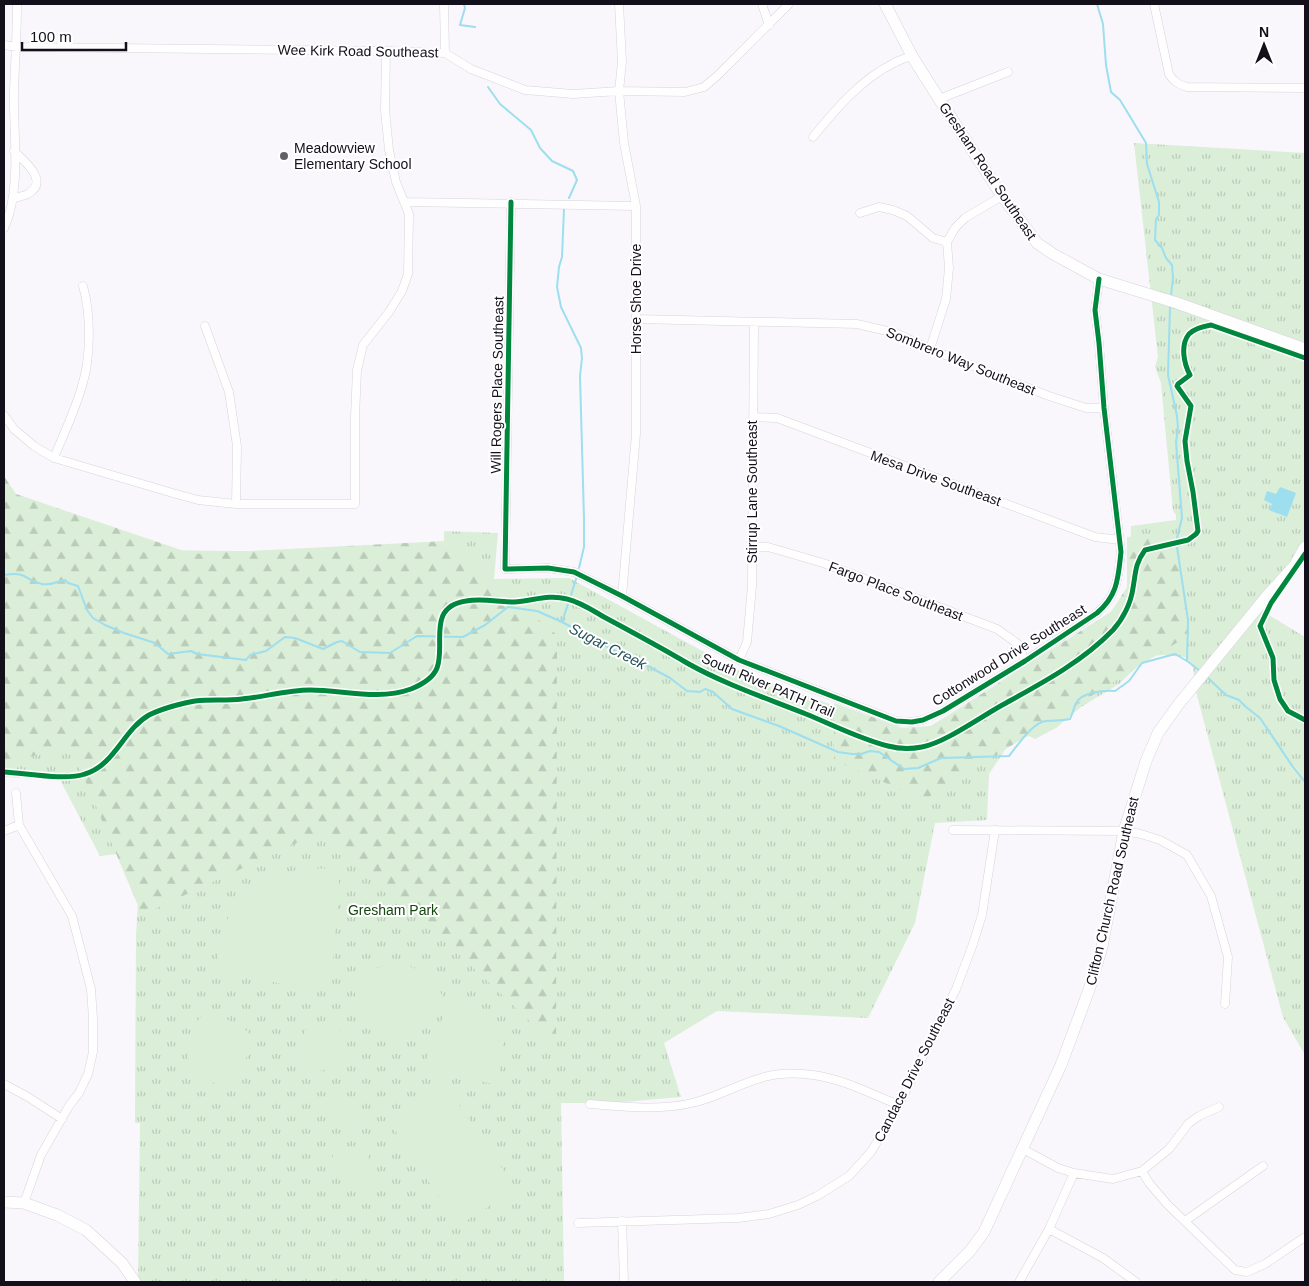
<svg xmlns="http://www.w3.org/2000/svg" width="1309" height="1286" viewBox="0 0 1309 1286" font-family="Helvetica,sans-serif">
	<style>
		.grass { fill: url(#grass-tufts) }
		.forest { fill: url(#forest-firs) }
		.garden { fill: #daeed8 }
		.water { fill: #9ddeef }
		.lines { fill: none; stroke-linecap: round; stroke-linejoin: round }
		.stream { stroke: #9ddeef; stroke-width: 2 }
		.street-casing { stroke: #d7d3dc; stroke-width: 9 }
		.secondary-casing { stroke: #d7d3dc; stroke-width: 12 }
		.street { stroke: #fefeff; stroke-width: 8 }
		.secondary { stroke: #fefeff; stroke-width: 11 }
		.cycleway-casing { stroke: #fff; stroke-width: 8 }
		.cycleway { stroke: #00873e; stroke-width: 5 }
		.poi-dot { fill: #64606a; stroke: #fff; stroke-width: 2 }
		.labels { text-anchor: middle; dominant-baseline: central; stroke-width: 4; stroke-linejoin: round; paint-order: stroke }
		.street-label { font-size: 14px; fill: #130f1b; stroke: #fff }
		.poi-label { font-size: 14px; fill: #130f1b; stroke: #fff; text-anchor: start }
		.park-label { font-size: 14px; fill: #15460f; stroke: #fff }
		.water-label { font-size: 15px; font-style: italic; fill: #27515b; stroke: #fff }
	</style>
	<defs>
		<pattern id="grass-tufts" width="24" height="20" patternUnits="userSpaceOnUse" patternTransform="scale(1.25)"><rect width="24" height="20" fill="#daeed8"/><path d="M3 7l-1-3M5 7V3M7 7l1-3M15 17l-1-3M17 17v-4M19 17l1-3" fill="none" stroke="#bacbb9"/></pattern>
		<pattern id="forest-firs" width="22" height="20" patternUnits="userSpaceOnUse" patternTransform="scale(1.25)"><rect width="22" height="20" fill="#daeed8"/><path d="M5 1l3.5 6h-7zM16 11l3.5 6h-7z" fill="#bacbb9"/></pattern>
	</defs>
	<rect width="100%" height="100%" fill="#f9f7fc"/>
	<path class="grass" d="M1134 143 1305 153V551L1259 609 1305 637V1055L1283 1017 1196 692 1193 667 1185 657 1164 655 1148 656 1119 684 1081 707 1056 728 1035 739 1029 736 1007 742 1005 750 989 774 987 820 935 823 915 923 868 1018 717 1011 664 1043 681 1097 611 1103H561L564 1282H138L140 1123H135L136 935 141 851 100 856 60 780 4 777V500L147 550 408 553 443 640 444 531 498 533 494 579 569 578 737 670 893 727 925 729 1038 665 1108 616 1129 587 1131 526 1176 520V515L1173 511 1161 383 1155 367 1158 357Z"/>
	<path class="forest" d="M4 476 16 494 193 554 445 541 557 635 556 1046 326 829 142 915 71 747 4 763Z
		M1178 534 1189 635 924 800 834 760V703L902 728 931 726 1112 611 1127 587V537Z"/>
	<path class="garden" d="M340 868 333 965 329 985 324 990 312 991 221 970 218 960 219 940 234 904 273 874 305 869Z
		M391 964C406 964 423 969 434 980 438 985 440 993 444 998 431 1012 411 1039 391 1044 372 1034 362 1006 352 987 366 973 371 969 391 964Z
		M452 1000C460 1002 470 1003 478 1007 509 1022 509 1058 493 1084L438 1072 426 1068C425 1048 443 1018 452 1000Z
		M208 1008 247 1031 252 1037 253 1044 250 1053 222 1087C215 1083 203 1079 198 1074 176 1048 190 1029 208 1008Z
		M333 1019C341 1031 351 1046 347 1062L343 1065 305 1075 299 1056 298 1046 306 1029 314 1023Z
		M443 1081 516 1189 458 1226 387 1118Z
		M329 1097 360 1098 362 1100V1130C335 1130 327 1124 329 1097Z
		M333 1149H364L368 1150 371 1185C339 1188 331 1181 333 1149Z"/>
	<path class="water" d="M1280 487 1296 493 1287 517 1269 510 1272 504 1264 500 1267 491 1276 494Z"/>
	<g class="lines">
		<path class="stream" d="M464 4 465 8 460 25 475 27
			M1097 4 1103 24 1106 65 1111 92 1120 100 1146 143 1147 164 1159 202V215L1156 219 1155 240 1162 248 1166 258 1172 265 1173 278 1171 295
			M488 87 500 104 531 130 540 148 552 161 573 171 577 180 569 198
			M564 209 562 257 559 267 557 287 561 307 581 348 582 358 580 376 584 518V547L579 568
			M1170 307 1168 375 1177 416 1178 429 1176 442 1182 518 1177 538
			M1177 547 1188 620 1187 661
			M4 575C29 571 23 580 42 584 51 586 57 581 65 580L68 583 78 586 87 610 93 618 105 625 124 633 155 643 168 654 191 651 197 654 246 660 250 655 266 651 285 637 295 638 323 649 337 642 342 641 360 652 390 653 417 636 463 637 485 625 508 607 537 611 562 622 621 654 646 665 670 678 687 691 700 692 705 689 713 692 732 709 779 726 838 752 852 754H861L870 751 879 752 904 769 918 768 941 758 1009 756C1018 745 1033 722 1046 721 1055 720 1062 721 1070 719 1073 713 1074 707 1076 703 1082 692 1104 690 1115 691L1129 681 1142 663 1175 654 1187 661 1199 670
			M571 595 576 579
			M562 622 568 604
			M1208 678 1226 695 1239 700 1246 707 1260 718 1293 767 1305 782"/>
		<g class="street-casing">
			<path id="street" d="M444 4 445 53
				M619 4 622 62 619 91 624 143 636 206V434L622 596
				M762 4 769 25
				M1154 4 1169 74C1174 82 1178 84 1187 87L1305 88
				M4 45 17 47 386 51 445 53 471 69 525 90 573 94 619 91 685 92 704 87 717 76 789 4
				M939 99 1008 72
				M813 137C835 110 861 79 894 63 899 60 906 58 912 56
				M13 199C17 197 24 196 28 194 50 181 24 161 14 151
				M405 202 636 206
				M511 202 505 569 548 568 574 572 622 596 739 660 896 721 912 722 923 720 943 711 1025 661 1097 613C1118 595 1118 578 1121 552L1104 408 1099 343 1095 310 1099 279
				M860 213 879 207 893 210 907 216 933 238 947 242
				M4 228C22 190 13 134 14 92 15 62 17 33 17 4
				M636 319 857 324 896 333 930 349 1049 396 1086 408H1104
				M205 326 229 392 237 446 236 504
				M930 349 946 299 949 268 947 242 955 228 965 218 1002 196
				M4 415 14 429 34 446 54 458 176 494 198 500 236 504H355V417L357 370 363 345 389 312 402 291 408 274 409 214 396 182 389 150 385 110 386 51
				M753 417 777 418 1095 537 1120 540
				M54 458C63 435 75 411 82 386 91 358 91 314 83 286
				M752 547H768L823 563 997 629 1018 644 1025 661
				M739 660 747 642 752 586 754 322
				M16 793 19 825 72 916 91 989 93 1019V1052L88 1074 79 1093 69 1106 41 1155 24 1203
				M953 830 1124 831 1141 834 1160 840 1187 855 1211 896 1228 957 1225 1004
				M4 831 19 825
				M4 1084 28 1097 62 1119
				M590 1104C625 1107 662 1111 696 1102 719 1096 741 1083 764 1077 778 1073 798 1073 813 1075 843 1079 871 1094 899 1105
				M1021 1148 1058 1168 1074 1173 1113 1179 1142 1171 1169 1149 1189 1123 1199 1116 1219 1107
				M1142 1171 1149 1183 1167 1204 1235 1270 1247 1272 1265 1264 1305 1237
				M622 1221 624 1282
				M1185 1221 1263 1166
				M578 1223 738 1218 769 1214 798 1205 817 1196 849 1176 871 1152 899 1105 956 989 973 944 982 915 995 830
				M1049 1229 1103 1258 1136 1282
				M1019 1282 1049 1229 1074 1173"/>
		</g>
		<g class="secondary-casing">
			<path id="secondary" d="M885 4 912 56 939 99 1002 196 1037 243 1053 254 1099 279 1177 303 1305 349
				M4 1202 24 1203 57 1215 86 1230 122 1263 135 1282
				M939 1282 970 1251 984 1232 1061 1065 1090 987 1102 947 1124 831 1146 761 1158 733 1178 705 1267 596 1295 565 1305 547"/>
		</g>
		<use href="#street" class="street"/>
		<use href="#secondary" class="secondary"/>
		<g class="cycleway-casing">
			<path id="cycleway" d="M511 202 505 569 548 568 574 572 622 596 739 660 896 721 912 722 923 720 943 711 1025 661 1097 613C1118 595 1118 578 1121 552L1104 408 1099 343 1095 310 1099 279
				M1305 554 1271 603 1260 626 1273 658 1274 680 1280 699 1288 711 1305 720
				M4 772C26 773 65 781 85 774 115 765 123 730 149 715 161 709 182 703 195 701 211 699 226 701 242 699 264 697 287 690 310 690 343 690 378 701 411 689 421 685 433 678 437 668 446 645 426 607 466 601 482 598 498 602 514 602 533 601 548 594 567 599 580 602 592 610 604 617 632 632 660 647 687 663 724 684 766 698 806 714 833 725 860 739 888 746 899 749 912 749 922 747 947 742 983 715 1006 703 1044 682 1083 661 1113 630 1123 619 1131 603 1133 588 1136 571 1135 564 1145 550L1188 540 1196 534 1198 531 1193 492 1187 461 1185 441 1191 406 1177 386 1178 384 1190 375C1184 364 1180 345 1189 334 1194 329 1205 326 1211 325L1305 358"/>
		</g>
		<use href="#cycleway" class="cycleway"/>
	</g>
	<circle class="poi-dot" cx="284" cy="156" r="5"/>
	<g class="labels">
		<g class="street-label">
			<text transform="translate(358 51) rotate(1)">Wee Kirk Road Southeast</text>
			<text transform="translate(988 171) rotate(56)">Gresham Road Southeast</text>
			<text transform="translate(636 299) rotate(-90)">Horse Shoe Drive</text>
			<text transform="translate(961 361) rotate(22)">Sombrero Way Southeast</text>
			<text transform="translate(497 385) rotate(-89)">Will Rogers Place Southeast</text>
			<text transform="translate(936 478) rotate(20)">Mesa Drive Southeast</text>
			<text transform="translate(752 492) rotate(-90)">Stirrup Lane Southeast</text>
			<text transform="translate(896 591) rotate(21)">Fargo Place Southeast</text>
			<text transform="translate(1009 655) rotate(-32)">Cottonwood Drive Southeast</text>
			<text transform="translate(768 685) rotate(23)">South River PATH Trail</text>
			<text transform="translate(1112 891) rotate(-77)">Clifton Church Road Southeast</text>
			<text transform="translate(914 1070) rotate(-63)">Candace Drive Southeast</text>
		</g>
		<g class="poi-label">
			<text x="294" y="148">Meadowview<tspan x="294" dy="16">Elementary School</tspan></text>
		</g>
		<g class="park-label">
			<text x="393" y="910">Gresham Park</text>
		</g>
		<g class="water-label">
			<text transform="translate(608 646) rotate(27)">Sugar Creek</text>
		</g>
	</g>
	<rect width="1309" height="1286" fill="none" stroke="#130f1b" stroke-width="10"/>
	<g transform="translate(1264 45)" stroke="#ffffff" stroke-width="4" paint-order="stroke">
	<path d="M0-4L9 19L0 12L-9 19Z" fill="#130f1b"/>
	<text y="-8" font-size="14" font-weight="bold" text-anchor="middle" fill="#130f1b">N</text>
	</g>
	<path d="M22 42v8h104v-8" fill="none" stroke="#130f1b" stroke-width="2.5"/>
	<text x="30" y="42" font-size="15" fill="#130f1b" stroke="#ffffff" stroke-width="4" paint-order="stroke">100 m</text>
</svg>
